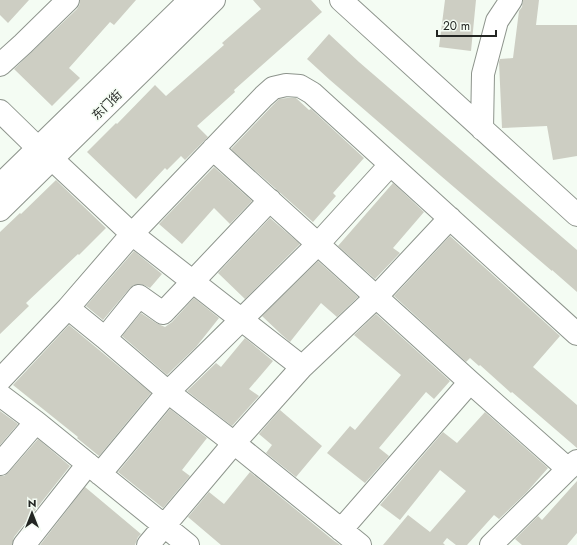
<svg xmlns="http://www.w3.org/2000/svg" width="577" height="545" viewBox="0 0 577 545" font-family="Jost,'Noto Sans SC',sans-serif">
	<style>
		.building { fill: #cdcec3 }
		.lines { fill: none; stroke-linecap: round; stroke-linejoin: round }
		.street-casing { stroke: #8d948c; stroke-width: 24 }
		.secondary-casing { stroke: #8d948c; stroke-width: 24 }
		.street { stroke: #fff; stroke-width: 22 }
		.secondary { stroke: #fff; stroke-width: 22 }
		.labels { text-anchor: middle; dominant-baseline: central; stroke-width: 3.5; stroke-linejoin: round; paint-order: stroke }
		.street-label { font-size: 12px; fill: #232623; stroke: #f4fcf3 }
	</style>
	<rect width="100%" height="100%" fill="#f4fcf3"/>
	<path class="building" d="M0 0H29L8 23 0 15Z
		M80 0H136L114 25 110 22 69 68 80 78 52 106 14 69 77 9 80 4Z
		M253 0H311L322 12 234 90 235 92 197 126 208 137 185 160 181 156 167 170 165 168 136 199 87 152 116 123 117 124 155 85 166 96 224 45 222 43 261 9Z
		M445 0H476L471 51 439 47Z
		M523 0H539L536 25H577V156L553 160 547 126 502 128 499 62 500 59 513 58 519 11 522 7Z
		M329 34 359 62 577 250V292L552 270V271L441 176 330 80 307 59Z
		M287 98H296L309 110 311 109 364 158 333 193 336 196 313 222 231 149 273 105 279 99Z
		M214 167 252 201 230 224 214 208 182 244 159 224Z
		M56 180 106 228 79 255 78 254 26 303 29 306 0 334V232L20 213 21 214Z
		M393 183 424 212 393 248 400 253 375 279 338 246Z
		M270 218 300 244 245 299 218 273Z
		M450 236 560 336 533 367 577 405V448L512 392 511 393 480 365 479 366 470 358 466 362 394 296Z
		M134 251 162 274 150 288 146 286 140 284 134 285 130 288 103 320 86 306Z
		M318 261 358 297 337 317 321 303 290 342 282 335 262 316Z
		M194 298 219 318 196 347 167 375 122 336 141 313 156 323 165 327 172 322Z
		M376 314 450 381 434 399 426 392 379 448 389 456 365 483 327 453 350 426 355 430 401 375 354 335Z
		M69 325 151 393 99 456 77 438 78 437 13 385Z
		M245 338 273 361 249 389 259 396 232 426 187 391 216 363 221 367Z
		M170 409 207 438 182 470 190 476 163 508 118 472Z
		M280 410 322 446 296 477 266 453 272 445 259 434Z
		M0 411 18 424 0 445Z
		M485 412 548 468 526 493 499 519 494 515 467 545H456L447 538 443 543 445 545H383L408 515 430 532 466 491 440 470 400 520 380 505 443 432 457 443Z
		M38 439 70 466 14 537 12 545H0V476H4L9 472Z
		M250 472 333 540 340 545H221L188 517 209 492 224 504Z
		M577 481V533L567 545H522L515 539 538 516 542 520Z
		M85 487 141 534 138 537 135 545H40Z"/>
	<g class="lines">
		<g class="street-casing">
			<path id="street" d="M341 0 577 215
				M0 65 23 44 68 0
				M0 111 38 148 52 159 132 234 302 367
				M482 129 483 74 497 21 511 0
				M213 149 470 382 568 469
				M68 308 105 338 168 392 234 443 360 545
				M105 338 139 296 163 313 270 200
				M0 380 68 308 132 234 264 96 273 88 286 85 300 86 312 93 577 334
				M0 395 36 422 188 545
				M0 464 36 422
				M100 474 168 392 318 244 390 165
				M341 530 470 382
				M24 545 88 464
				M148 545 234 443 302 367 376 297 450 218
				M491 545 568 469 577 461"/>
		</g>
		<g class="secondary-casing">
			<path id="secondary" d="M0 185 190 0
				M0 210 214 0"/>
		</g>
		<use href="#street" class="street"/>
		<use href="#secondary" class="secondary"/>
	</g>
	<g class="labels">
		<g class="street-label">
			<text transform="translate(107 105) rotate(-44)">东门街</text>
		</g>
	</g>
	<g transform="translate(32 513)" stroke="#f4fcf3" stroke-width="3" paint-order="stroke">
	<path d="M0-3L7 15L0 10L-7 15Z" fill="#232623"/>
	<text y="-6" font-size="11" font-weight="bold" text-anchor="middle" fill="#232623">N</text>
	</g>
	<path d="M437 30v6h59v-6" fill="none" stroke="#232623" stroke-width="2"/>
	<text x="443" y="30" font-size="12" fill="#232623" stroke="#f4fcf3" stroke-width="3" paint-order="stroke">20 m</text>
</svg>
